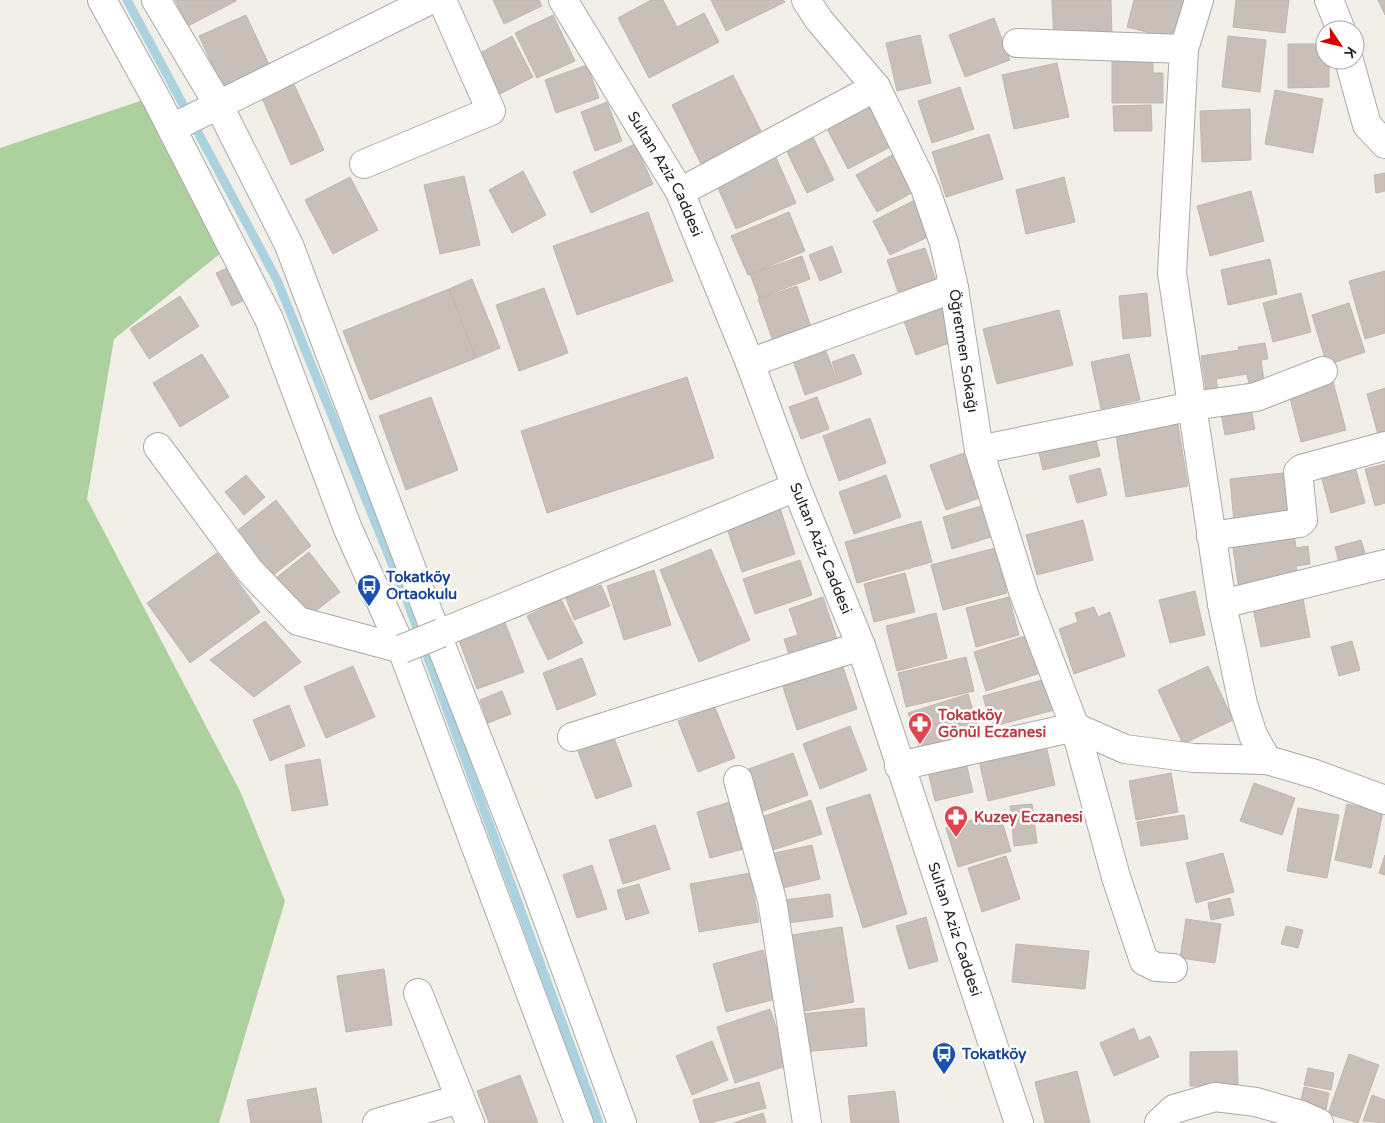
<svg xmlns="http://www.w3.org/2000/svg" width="1385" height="1123" viewBox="0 0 1385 1123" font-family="'Varela Round',sans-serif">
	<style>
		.forest { fill: #add19e }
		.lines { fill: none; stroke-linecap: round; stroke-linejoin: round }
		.stream { stroke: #aad3df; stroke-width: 9 }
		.building { fill: #c7bfb8; stroke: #c4b6ab }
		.minor-casing { stroke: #a9a9a9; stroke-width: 30 }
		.tertiary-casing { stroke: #a9a9a9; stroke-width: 30 }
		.minor { stroke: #fff; stroke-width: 28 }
		.tertiary { stroke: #fff; stroke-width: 28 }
		.minor-bridge-casing { stroke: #a9a9a9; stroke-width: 30; stroke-linecap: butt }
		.minor-bridge { stroke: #fff; stroke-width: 28 }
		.labels { text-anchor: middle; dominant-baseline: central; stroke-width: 5; stroke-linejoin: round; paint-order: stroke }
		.street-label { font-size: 15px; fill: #222; stroke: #fff }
		.transit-label { font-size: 15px; font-weight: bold; fill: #164399; stroke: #fff; text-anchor: start }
		.health-label { font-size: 15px; font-weight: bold; fill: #be3a42; stroke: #fff; text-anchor: start }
	</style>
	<rect width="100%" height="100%" fill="#f2efe9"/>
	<path class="forest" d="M143 100 221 253 114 339 87 499 240 791 285 901 219 1123H0V148Z"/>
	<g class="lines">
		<path class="stream" d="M127 0 277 280 406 598 599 1123"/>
	</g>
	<path class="building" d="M175 0H236V1L188 26Z
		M493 0H539L542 6 504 24Z
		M651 0H663L677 27 704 13 719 42 649 78 618 18Z
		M711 0H783L785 2 726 31Z
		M1052 0H1111L1112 39 1054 42Z
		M1134 0H1191L1181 41 1127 27Z
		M1236 0H1289L1285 33 1233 27Z
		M1378 0H1385V15Z
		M246 15 272 71 225 93 199 36Z
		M553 15 575 61 537 78 515 33Z
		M994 18 1010 60 965 77 949 35Z
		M920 35 931 83 897 91 886 43Z
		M512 36 533 77 500 94 480 53Z
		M1228 36 1266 40 1260 92 1222 87Z
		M1288 44H1325V60H1329V87L1288 88Z
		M1153 57V73H1163V103H1112V58Z
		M1057 63 1069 117 1014 129 1002 75Z
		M587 65 599 98 556 113 545 80Z
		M733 75 763 135 702 166 672 105Z
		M294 84 324 150 291 165 262 98Z
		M960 87 974 129 932 143 918 101Z
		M1275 90 1323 99 1313 153 1265 144Z
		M607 102 622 141 595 151 581 112Z
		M868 105 890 147 848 169 826 127Z
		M1151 105 1152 131H1114L1113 106Z
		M1250 109 1251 160 1202 162 1200 111Z
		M989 134 1003 179 946 197 932 152Z
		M813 137 834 180 807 193 786 150Z
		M635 144 653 184 591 213 573 172Z
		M896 153 917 190 877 212 856 175Z
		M775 155 796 203 736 229 715 181Z
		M523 171 546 215 512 233 489 190Z
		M1385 173V191L1376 193 1374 175Z
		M464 176 480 245 440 254 424 185Z
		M350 177 378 230 333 254 305 200Z
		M1064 177 1075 222 1026 234 1016 190Z
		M1251 191 1264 241 1210 256 1197 206Z
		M917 199 934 234 890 255 873 221Z
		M648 212 673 281 577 315 553 246Z
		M789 212 805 251 748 275 731 236Z
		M832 246 842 272 820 281 809 255Z
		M925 248 936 280 898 292 887 260Z
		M802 256 810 279 759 298 750 274Z
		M1270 259 1277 294 1228 305 1221 270Z
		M234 265 249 298 232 306 216 273Z
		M1385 271V333L1365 339 1349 281Z
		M472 279 500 348 476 358 449 289Z
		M797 286 812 330 774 344 758 299Z
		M544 288 568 353 519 371 496 305Z
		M449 289 476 358 370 400 343 331Z
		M1147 293 1151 336 1123 339 1119 296Z
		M1301 293 1311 332 1273 342 1263 303Z
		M180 296 199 326 149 359 130 329Z
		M1349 303 1365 352 1327 365 1312 315Z
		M943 307 955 341 916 355 904 321Z
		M1059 310 1073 365 997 384 983 329Z
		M1265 343 1268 359 1261 360 1265 387 1250 390 1247 374 1216 379 1219 396 1207 398 1201 356 1239 350 1238 347Z
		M824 346 838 383 805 395 792 358Z
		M202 354 229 397 180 427 153 383Z
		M854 354 862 374 839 383 832 362Z
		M1129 354 1140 400 1101 409 1091 362Z
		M687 377 714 458 547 513 521 431Z
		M1332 378 1346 430 1301 442 1288 390Z
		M1385 388V440L1380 442 1367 394Z
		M431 397 458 470 406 490 379 416Z
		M817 397 829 429 801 439 789 407Z
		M1250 403 1255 429 1225 435 1220 408Z
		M870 418 886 463 839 481 823 436Z
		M1177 419 1188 486 1126 497 1115 430Z
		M1094 431 1100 456 1043 470 1037 445Z
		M967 452 982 497 946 510 930 465Z
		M1354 463 1365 503 1331 513 1320 472Z
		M1385 464V503L1375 506 1365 469Z
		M1100 468 1107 495 1077 503 1069 476Z
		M1291 472 1296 515 1234 522 1230 479Z
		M246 475 265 497 244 515 225 492Z
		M886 475 901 517 854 534 839 492Z
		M276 500 311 546 268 579 233 534Z
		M985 505 994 536 952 549 943 517Z
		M780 508 795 554 742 572 726 526Z
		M1083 520 1093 560 1037 575 1026 535Z
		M921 521 932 562 857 583 845 542Z
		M1294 532 1296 548 1308 546 1310 564 1296 566 1299 581 1239 590 1232 541Z
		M1361 540 1367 560 1340 567 1335 547Z
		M995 548 1007 593 943 610 931 565Z
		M711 549 750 640 699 662 660 570Z
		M309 552 340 592 308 617 276 578Z
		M217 553 260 612 190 663 147 603Z
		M800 560 812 595 755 614 743 579Z
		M654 570 671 625 624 640 607 586Z
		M905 573 915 612 874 622 864 584Z
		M601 585 610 606 574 620 566 598Z
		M1195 591 1205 635 1170 643 1159 600Z
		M1302 593 1310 637 1261 647 1252 603Z
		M823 597 839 645 791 661 784 639 798 635 789 609Z
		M1009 597 1019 635 976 647 966 608Z
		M561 599 583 643 548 660 527 616Z
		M1094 607 1098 617 1110 612 1125 656 1074 674 1059 629 1078 622 1075 613Z
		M936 613 947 658 897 671 886 626Z
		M504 620 524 672 477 689 458 638Z
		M265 621 301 662 254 697 210 660Z
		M1034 633 1046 671 986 691 974 652Z
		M1352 641 1360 670 1339 676 1331 647Z
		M966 657 974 691 906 707 898 673Z
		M582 658 596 695 557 710 543 673Z
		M841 661 857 709 797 730 781 681Z
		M353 666 375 717 326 738 304 687Z
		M1208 666 1233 720 1183 744 1158 690Z
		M1046 679 1054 710 991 727 983 696Z
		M502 691 511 714 488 723 480 700Z
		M968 694 981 736 922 756 908 713Z
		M289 705 305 746 270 761 253 720Z
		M715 707 735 758 698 772 678 721Z
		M850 726 867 770 820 789 803 744Z
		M612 732 632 786 596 799 576 746Z
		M1045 741 1055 785 988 801 978 756Z
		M793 753 808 795 758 813 743 771Z
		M964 754 973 792 935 801 926 763Z
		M320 759 328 805 292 811 285 765Z
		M1171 773 1178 812 1136 820 1129 781Z
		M1254 783 1295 798 1282 835 1240 821Z
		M870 794 907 914 863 928 826 808Z
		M811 800 822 834 770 851 759 818Z
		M733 801 747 848 710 858 697 812Z
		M1032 804 1037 843 1014 846 1010 806Z
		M1347 804 1383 812 1371 868 1335 860Z
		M1298 808 1339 815 1327 878 1287 871Z
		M999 812 1011 851 958 867 946 828Z
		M1184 815 1188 839 1141 846 1137 822Z
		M655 825 670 869 623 884 609 840Z
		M812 845 820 879 779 889 770 854Z
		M1223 853 1234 892 1196 903 1186 863Z
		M1385 855V875L1379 873Z
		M1006 856 1020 899 982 912 968 868Z
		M592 865 607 909 577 918 563 875Z
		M750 873 759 922 699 932 690 884Z
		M639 884 649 913 626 920 617 890Z
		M830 894 833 917 780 924 777 901Z
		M1230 898 1234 915 1211 920 1208 903Z
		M926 917 938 961 909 969 896 926Z
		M1186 919 1221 924 1215 963 1180 958Z
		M1286 926 1303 930 1298 948 1281 944Z
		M842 927 854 1002 800 1012 786 936Z
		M1016 944 1089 951 1085 989 1012 982Z
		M763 950 776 999 726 1012 713 964Z
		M384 969 392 1025 346 1032 337 976Z
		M864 1008 867 1046 803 1052 800 1014Z
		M770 1009 789 1065 735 1083 717 1027Z
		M1134 1028 1139 1041 1150 1036 1159 1057 1114 1076 1100 1043Z
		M712 1041 728 1080 692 1095 676 1056Z
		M1237 1051 1238 1085 1190 1086V1052Z
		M1349 1054 1379 1065 1358 1123 1328 1114Z
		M1308 1068 1334 1073 1331 1090 1304 1085Z
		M1077 1071 1090 1123H1045L1035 1082Z
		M520 1075 538 1123H489L477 1091Z
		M759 1082 766 1108 710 1123H700L693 1100Z
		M1304 1087 1329 1093 1325 1115 1299 1109Z
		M316 1088 322 1123H251L247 1100Z
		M895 1091 899 1123H851L848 1096Z
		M1372 1095 1385 1100V1123L1363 1121Z
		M763 1113 766 1123H733Z"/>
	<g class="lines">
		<g class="minor-casing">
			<g id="minor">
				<path d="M102 0 157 100 269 319 348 529 402 649 579 1123"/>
				<path d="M156 0 218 104 289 245 428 612 535 885 622 1123"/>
				<path id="s1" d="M806 0 819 20 876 87 925 188 944 243 954 288 979 450 1024 594 1075 727 1116 877 1144 961 1156 967 1173 968"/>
				<path d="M1199 0 1184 49 1172 273 1222 604 1243 704 1253 735 1267 760"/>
				<path d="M1329 0 1341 30"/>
				<path d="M1017 43 1184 49"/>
				<path d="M1349 60 1367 125 1385 144"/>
				<path d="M172 128 430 0"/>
				<path d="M364 164 491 111 442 0"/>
				<path d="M680 192 876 87"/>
				<path d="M750 363 954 288"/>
				<path d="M158 447 250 571 298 621 402 649"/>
				<path d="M979 450 1193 406 1256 397 1323 371"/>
				<path d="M1211 536 1300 523 1303 520 1298 472 1301 469 1385 446"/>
				<path d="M1222 604 1385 564"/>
				<path d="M441 633 796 487"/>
				<path d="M1075 727 1125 749 1194 758 1267 760 1315 774 1385 800"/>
				<path d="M572 737 861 646"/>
				<path d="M899 766 1075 727"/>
				<path d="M738 780 772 900 807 1123"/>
				<path d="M418 993 470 1123"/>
				<path d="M377 1123 459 1099"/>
				<path d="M1159 1123 1174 1109 1215 1097 1256 1102 1301 1115 1319 1123"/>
			</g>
		</g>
		<g class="tertiary-casing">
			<g id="tertiary">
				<path id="s2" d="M563 0 680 192 750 363 796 487 861 646 1019 1123"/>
			</g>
		</g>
		<use href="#minor" class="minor"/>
		<use href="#tertiary" class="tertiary"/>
		<g class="minor-bridge-casing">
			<path id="minor-bridge" d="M402 649 441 633"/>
		</g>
		<use href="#minor-bridge" class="minor-bridge"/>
	</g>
	<defs>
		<g id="bus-pin" transform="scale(1.25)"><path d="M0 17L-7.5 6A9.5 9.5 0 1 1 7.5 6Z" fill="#1a4fb4" stroke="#fff"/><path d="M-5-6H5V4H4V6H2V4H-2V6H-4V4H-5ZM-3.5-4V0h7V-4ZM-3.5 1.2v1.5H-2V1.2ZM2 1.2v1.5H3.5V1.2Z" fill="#fff"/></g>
		<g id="pharmacy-pin" transform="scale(1.25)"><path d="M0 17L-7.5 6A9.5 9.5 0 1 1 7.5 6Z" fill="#e0444e" stroke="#fff"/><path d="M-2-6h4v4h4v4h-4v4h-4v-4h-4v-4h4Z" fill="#fff"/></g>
	</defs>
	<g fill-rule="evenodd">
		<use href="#bus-pin" x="369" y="586"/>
		<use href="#pharmacy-pin" x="920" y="724"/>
		<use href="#pharmacy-pin" x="956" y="817"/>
		<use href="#bus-pin" x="944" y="1054"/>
	</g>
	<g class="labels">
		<g class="street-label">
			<text stroke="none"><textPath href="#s2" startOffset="202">Sultan Aziz Caddesi</textPath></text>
			<text stroke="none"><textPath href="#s1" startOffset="392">Öğretmen Sokağı</textPath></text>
			<text stroke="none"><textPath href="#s2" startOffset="608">Sultan Aziz Caddesi</textPath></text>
			<text stroke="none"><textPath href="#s2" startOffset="1012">Sultan Aziz Caddesi</textPath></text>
		</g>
		<g class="transit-label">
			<text x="386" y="577">Tokatköy<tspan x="386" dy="17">Ortaokulu</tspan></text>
			<text x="962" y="1054">Tokatköy</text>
		</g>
		<g class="health-label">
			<text x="938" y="715">Tokatköy<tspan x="938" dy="17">Gönül Eczanesi</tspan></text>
			<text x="974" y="817">Kuzey Eczanesi</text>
		</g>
	</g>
	<g transform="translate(1340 45) rotate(125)"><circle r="24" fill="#ffffff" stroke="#a7a7a7"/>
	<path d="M0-4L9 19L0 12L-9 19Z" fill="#d40000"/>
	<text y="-8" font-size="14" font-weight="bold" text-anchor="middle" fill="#222222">K</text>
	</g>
</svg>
